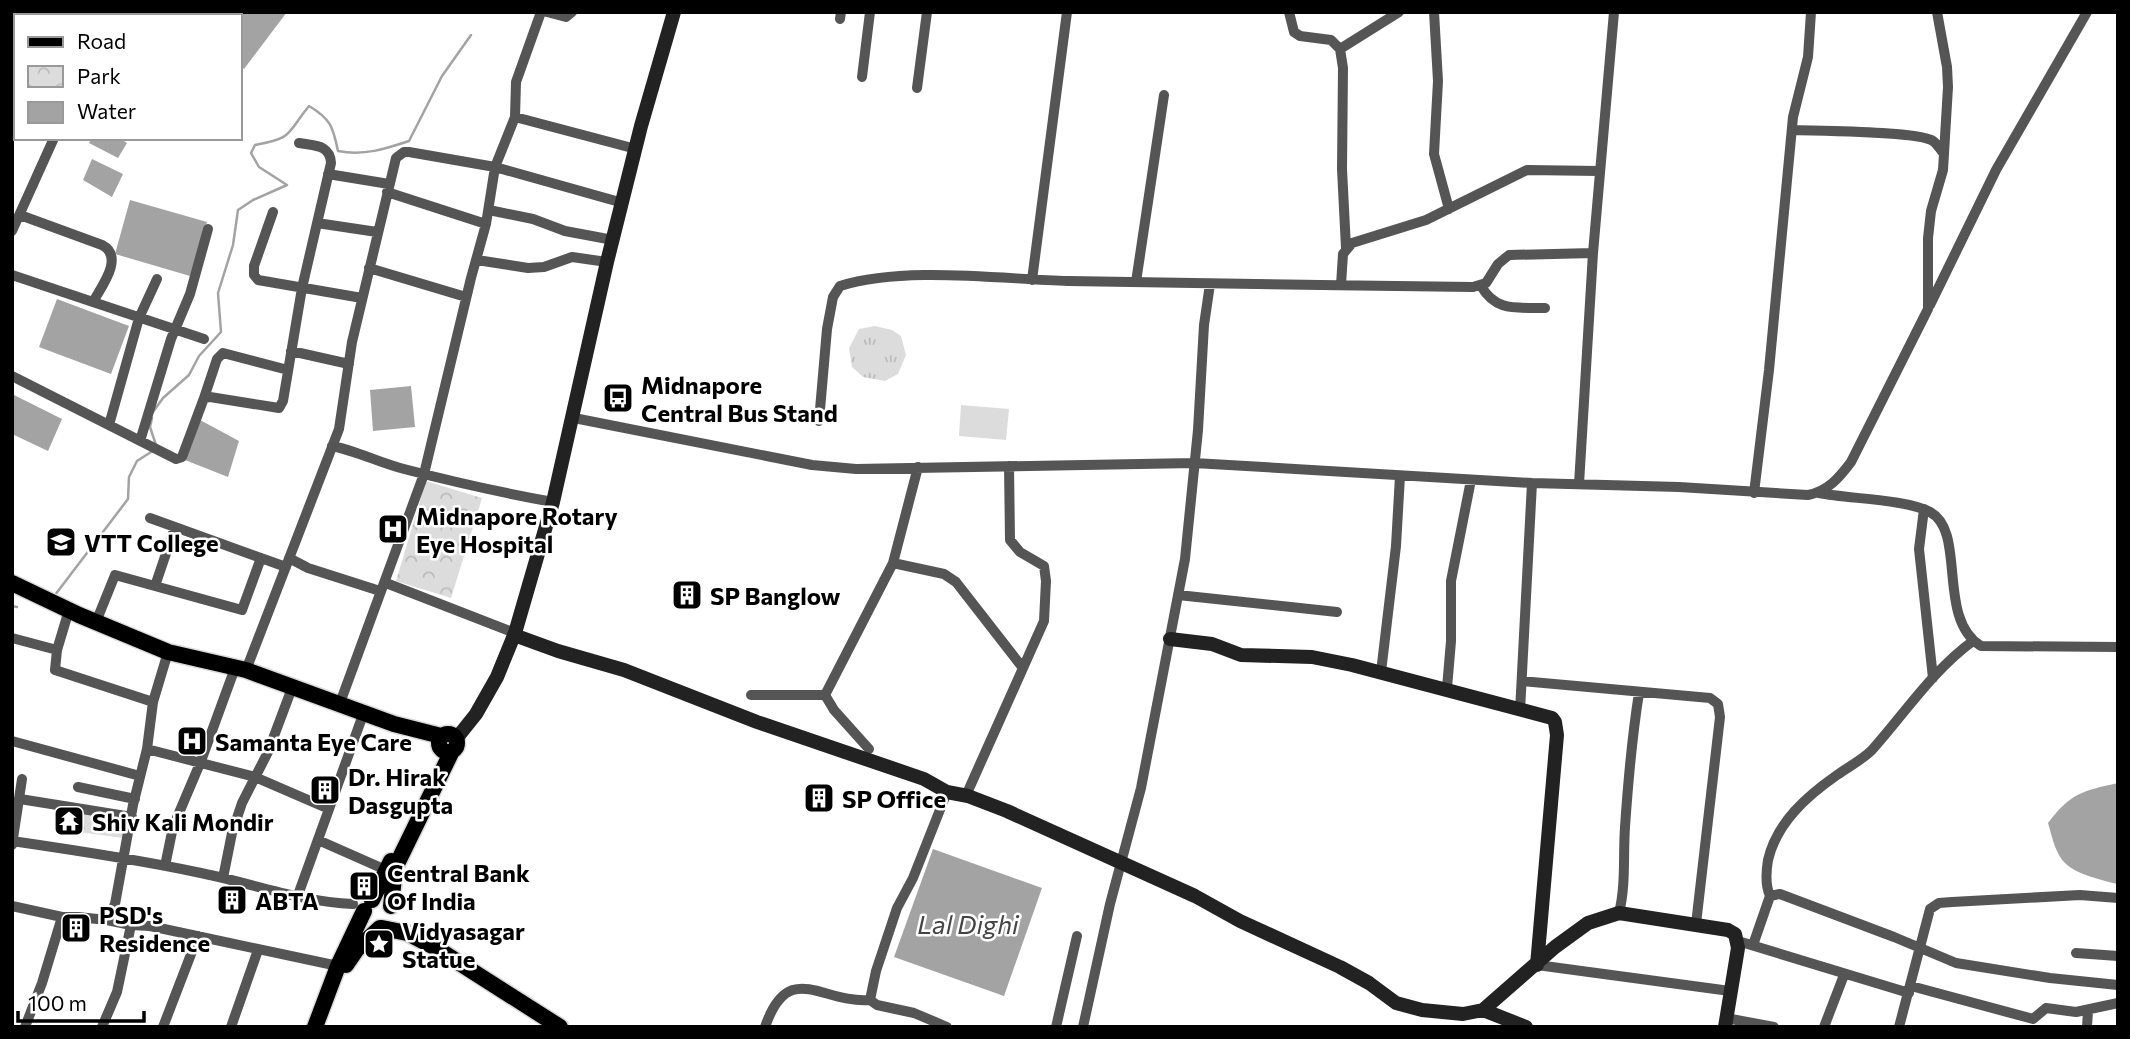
<svg xmlns="http://www.w3.org/2000/svg" width="2130" height="1039" viewBox="0 0 2130 1039" font-family="Commissioner,sans-serif">
	<style>
		.grass { fill: url(#grass-tufts) }
		.park { fill: url(#park-crowns) }
		.pitch { fill: #dcdcdc }
		.water { fill: #a3a3a3 }
		.lines { fill: none; stroke-linecap: round; stroke-linejoin: round }
		.stream { stroke: #a3a3a3; stroke-width: 2.5 }
		.primary-casing { stroke: #dbdbdb; stroke-width: 19 }
		.street { stroke: #555; stroke-width: 10 }
		.secondary { stroke: #222; stroke-width: 14 }
		.primary { stroke: #000; stroke-width: 16 }
		.labels { text-anchor: middle; dominant-baseline: central; stroke-width: 5; stroke-linejoin: round; paint-order: stroke }
		.poi-label { font-size: 24px; font-weight: bold; fill: #000; stroke: #fff; text-anchor: start }
		.water-label { font-size: 26px; font-style: italic; fill: #444; stroke: #fff }
	</style>
	<defs>
		<pattern id="grass-tufts" width="24" height="20" patternUnits="userSpaceOnUse" patternTransform="scale(1.75)"><rect width="24" height="20" fill="#dcdcdc"/><path d="M3 7l-1-3M5 7V3M7 7l1-3M15 17l-1-3M17 17v-4M19 17l1-3" fill="none" stroke="#bbb"/></pattern>
		<pattern id="park-crowns" width="20" height="18" patternUnits="userSpaceOnUse" patternTransform="scale(1.75)"><rect width="20" height="18" fill="#dcdcdc"/><path d="M2 6a3 3 0 1 1 6 0M12 15a3 3 0 1 1 6 0" fill="none" stroke="#bbb"/></pattern>
	</defs>
	<rect width="100%" height="100%" fill="#fff"/>
	<path class="grass" d="M875 326 892 330 901 336 906 355 898 374 885 381 863 377 852 367 849 348 859 329Z"/>
	<path class="park" d="M426 481 482 498 451 598 396 581Z
		M82 807 127 815 123 838 79 832Z"/>
	<path class="pitch" d="M961 405 1009 409 1006 440 959 436Z"/>
	<path class="water" d="M208 12H287L244 69 240 65V16H205Z
		M92 138H119L127 143 118 158 89 143Z
		M92 159 123 174 112 197 83 180Z
		M130 200 207 222 190 276 115 254Z
		M57 299 129 326 111 374 39 347Z
		M411 386 415 427 373 431 370 390Z
		M12 394 62 419 48 451 12 434Z
		M200 420 239 441 228 477 185 460Z
		M2118 783V884C2104 881 2076 874 2066 864 2055 854 2052 836 2048 823 2071 793 2082 791 2118 783Z
		M933 849 1042 888 1004 996 894 957Z"/>
	<g class="lines">
		<path class="stream" d="M153 412 163 398 189 375 199 356 221 332 218 293 233 245 238 210 253 200 287 185 259 167 251 153 255 145C294 138 286 134 309 106 331 119 333 127 338 151 364 156 385 149 409 141L442 76 471 35
			M152 418 150 427 156 445
			M55 595 128 499 129 477 137 461 154 450
			M12 606 17 607"/>
		<g class="primary-casing">
			<path id="primary" d="M12 583 79 615 168 652 246 670 394 724 441 736
				M439 743a9 9 0 1 1 18 0a9 9 0 1 1-18 0Z
				M372 900 391 861
				M391 906 395 868 452 751
				M382 928 407 933 436 948 560 1027
				M346 965 357 949 380 928
				M315 1027 338 966 364 911"/>
		</g>
		<path class="street" d="M85 12 87 16
			M547 12 566 17 572 12
			M1289 12 1294 32 1300 36 1331 40 1340 49 1343 68 1342 169 1346 248
			M1434 12 1438 81 1434 154 1449 209
			M135 16 138 12
			M840 19 841 12
			M1340 49 1399 12
			M862 77 870 12
			M917 88 927 12
			M515 117 636 149
			M1792 130C1816 131 1918 131 1933 141 1937 144 1941 150 1944 154
			M328 174 389 184
			M387 192 486 224
			M489 210 533 219 565 231 613 240
			M273 212 254 266V275L258 280 362 298
			M20 215 102 245C125 257 101 287 93 302
			M317 223 377 232
			M12 231 54 138
			M477 260 528 268 544 267 572 257 607 262
			M369 268 466 297
			M12 275 204 339
			M1032 280 1067 12
			M1136 282 1164 95
			M1341 285 1343 254 1352 243 1426 220 1527 170 1599 171
			M1481 286C1497 313 1517 307 1545 308
			M1930 305 1996 170 2087 12
			M291 351 349 364
			M12 376 176 459 182 457 204 398 210 397 279 408 283 401 302 288 331 163C330 144 314 146 299 143
			M204 398 217 359 223 353 288 370
			M574 418 812 465 856 469 1194 463 1532 483 1679 487 1808 495C1828 491 1839 478 1851 462L1928 309V238L1931 211 1943 170 1948 87 1947 67 1937 12
			M819 421 827 329 833 297 840 286C905 266 999 279 1068 281 1203 284 1338 285 1473 287L1486 283 1498 264 1509 255 1593 253
			M109 425 139 318 157 279
			M140 441 171 339 190 294 208 229
			M332 446C357 451 380 463 404 469 454 482 503 493 553 502
			M918 467 893 563 944 574 956 582 1023 668
			M1579 484 1593 253 1614 12
			M1754 493 1769 370 1793 117 1808 57 1811 12
			M1819 493C1849 499 1905 499 1930 512 1967 531 1936 619 1981 646L2118 647
			M1924 509 1919 549 1933 678
			M150 518 286 567
			M289 558 308 568 380 591
			M386 583 515 633
			M155 586 175 527
			M1178 595 1337 612
			M69 610 57 650 55 670 153 702
			M96 622 115 575 242 610 261 558
			M12 638 57 650
			M246 670 339 429 352 342 396 158 404 152H409L495 167 623 203
			M1381 672 1396 546 1400 476
			M1522 681 1710 698 1718 704 1720 717 1696 924
			M1447 688 1451 641V581L1471 480
			M751 695H825
			M340 703 424 474 471 278 486 224 495 167 515 117 516 82 541 12
			M1520 711 1532 483
			M12 741 140 776
			M147 749 255 777 329 809
			M869 749 834 710 825 695 893 563
			M78 787 135 799
			M947 792 913 878 897 908 876 971 870 1000 877 1005 914 1013 947 1027
			M968 796V791L1044 621 1046 581 1044 566 1020 552 1010 540 1009 466
			M20 799 132 817
			M318 840 386 870
			M12 841C74 850 135 859 196 872 248 882 300 902 353 904
			M12 845 22 779
			M165 866 173 827 201 761 235 668
			M223 878 232 833 242 803 268 752 292 688
			M298 895 364 712
			M1770 896C1765 885 1766 872 1768 860 1777 822 1807 796 1837 775 1848 767 1862 760 1872 750 1905 713 1933 670 1973 641
			M12 906 62 917
			M1619 913C1626 885 1623 856 1625 827 1628 783 1632 737 1639 693
			M131 925 150 926 338 966
			M1738 941 1909 993
			M1753 945 1770 896 1780 894 1894 937 1956 963 2050 978 2118 985
			M2076 953 2118 956
			M1537 965 1730 991
			M1911 986 2033 1019 2046 1008 2076 1012 2118 1003
			M1726 1018 1774 1027
			M25 1027 42 983 62 917H78L107 920
			M102 1027 117 992 131 925 107 920 115 904 133 805 147 749 153 702 168 652
			M163 1027 198 936
			M231 1027 258 950
			M765 1027C789 958 822 1004 870 1000
			M1056 1027 1077 936
			M1083 1027 1110 904 1141 788 1185 559 1198 430 1204 325 1210 284
			M1824 1027 1844 975
			M1899 1027 1930 909 1939 903 1952 902 2080 895 2118 898
			M2087 1027 2088 1011"/>
		<path class="secondary" d="M514 635 558 651 624 670 757 722 924 779 947 792 968 796 1007 811 1195 896 1240 921 1340 967 1369 983 1396 1003 1422 1010 1463 1014 1483 1010 1526 1027
			M1170 639 1212 644 1241 655 1312 657 1352 665 1552 718 1555 722 1557 735 1537 965
			M456 739 476 714 497 677 515 633 553 502 607 262 641 126 674 12
			M1483 1010 1555 947 1588 923 1619 913 1728 930 1735 934 1738 948 1725 1027"/>
		<use href="#primary" class="primary"/>
	</g>
	<defs>
		<g id="bus-square" transform="scale(1.575)"><rect x="-9" y="-9" width="18" height="18" rx="4" fill="#000" stroke="#fff"/><path d="M-5-6H5V4H4V6H2V4H-2V6H-4V4H-5ZM-3.5-4V0h7V-4ZM-3.5 1.2v1.5H-2V1.2ZM2 1.2v1.5H3.5V1.2Z" fill="#fff"/></g>
		<g id="hospital-square" transform="scale(1.575)"><rect x="-9" y="-9" width="18" height="18" rx="4" fill="#000" stroke="#fff"/><path d="M-5-5h3v3.5h4V-5h3V5h-3V1.5h-4V5h-3Z" fill="#fff"/></g>
		<g id="university-square" transform="scale(1.575)"><rect x="-9" y="-9" width="18" height="18" rx="4" fill="#000" stroke="#fff"/><path d="M0-5L7-2L0 1L-7-2ZM-4 1L0 2.5L4 1V4Q0 6-4 4Z" fill="#fff"/></g>
		<g id="building-square" transform="scale(1.575)"><rect x="-9" y="-9" width="18" height="18" rx="4" fill="#000" stroke="#fff"/><path d="M-4-6H4V6H1V3H-1V6H-4ZM-2.5-4.3h1.7v1.8h-1.7ZM.8-4.3h1.7v1.8H.8ZM-2.5-1h1.7V.8h-1.7ZM.8-1h1.7V.8H.8Z" fill="#fff"/></g>
		<g id="temple-square" transform="scale(1.575)"><rect x="-9" y="-9" width="18" height="18" rx="4" fill="#000" stroke="#fff"/><path d="M0-6L5-2H3V0L6.5 2.5H4V6H1.5V3h-3V6H-4V2.5H-6.5L-3 0V-2H-5Z" fill="#fff"/></g>
		<g id="sight-square" transform="scale(1.575)"><rect x="-9" y="-9" width="18" height="18" rx="4" fill="#000" stroke="#fff"/><path d="M0-6L1.8-2.2L6-1.7L2.9 1.2L3.7 5.4L0 3.3L-3.7 5.4L-2.9 1.2L-6-1.7L-1.8-2.2Z" fill="#fff"/></g>
	</defs>
	<g fill-rule="evenodd">
		<use href="#bus-square" x="618" y="398"/>
		<use href="#hospital-square" x="393" y="529"/>
		<use href="#university-square" x="61" y="542"/>
		<use href="#building-square" x="687" y="595"/>
		<use href="#hospital-square" x="192" y="741"/>
		<use href="#building-square" x="325" y="790"/>
		<use href="#building-square" x="819" y="798"/>
		<use href="#temple-square" x="69" y="821"/>
		<use href="#building-square" x="364" y="886"/>
		<use href="#building-square" x="232" y="900"/>
		<use href="#building-square" x="76" y="928"/>
		<use href="#sight-square" x="379" y="944"/>
	</g>
	<g class="labels">
		<g class="poi-label">
			<text x="641" y="384">Midnapore<tspan x="641" dy="28">Central Bus Stand</tspan></text>
			<text x="416" y="515">Midnapore Rotary<tspan x="416" dy="28">Eye Hospital</tspan></text>
			<text x="84" y="542">VTT College</text>
			<text x="710" y="595">SP Banglow</text>
			<text x="215" y="741">Samanta Eye Care</text>
			<text x="348" y="776">Dr. Hirak<tspan x="348" dy="28">Dasgupta</tspan></text>
			<text x="842" y="798">SP Office</text>
			<text x="92" y="821">Shiv Kali Mondir</text>
			<text x="387" y="872">Central Bank<tspan x="387" dy="28">Of India</tspan></text>
			<text x="255" y="900">ABTA</text>
			<text x="99" y="914">PSD's<tspan x="99" dy="28">Residence</tspan></text>
			<text x="402" y="930">Vidyasagar<tspan x="402" dy="28">Statue</tspan></text>
		</g>
		<g class="water-label">
			<text x="968" y="923">Lal Dighi</text>
		</g>
	</g>
	<rect width="2130" height="1039" fill="none" stroke="#000000" stroke-width="28"/>
	<rect x="14" y="14" width="228" height="126" fill="#ffffff" stroke="#999999" stroke-width="2"/>
	<rect x="28" y="37" width="35" height="10" fill="#000000" stroke="#999999" stroke-width="2"/>
	<text x="77" y="49" font-size="21" fill="#000000">Road</text>
	<rect x="28" y="66" width="35" height="21" fill="url(#park-crowns)" stroke="#999999" stroke-width="2"/>
	<text x="77" y="84" font-size="21" fill="#000000">Park</text>
	<rect x="28" y="102" width="35" height="21" fill="#a3a3a3" stroke="#999999" stroke-width="2"/>
	<text x="77" y="119" font-size="21" fill="#000000">Water</text>
	<path d="M18 1011v10h126v-10" fill="none" stroke="#000000" stroke-width="3.5"/>
	<text x="28" y="1011" font-size="21" fill="#000000" stroke="#ffffff" stroke-width="5" paint-order="stroke">100 m</text>
</svg>
